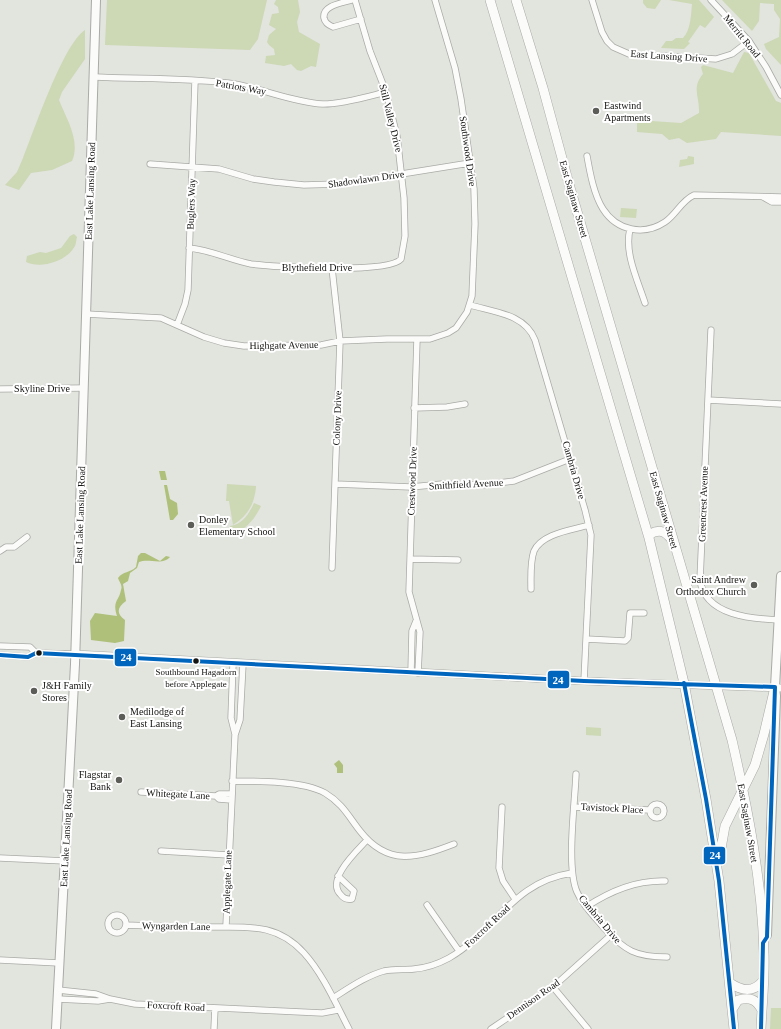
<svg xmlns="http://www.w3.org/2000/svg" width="781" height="1029" viewBox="0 0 781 1029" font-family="Georgia,serif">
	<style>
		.green { fill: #cdd8b5 }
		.water { fill: #aec07a }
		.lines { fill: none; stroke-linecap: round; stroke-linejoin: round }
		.minor-casing { stroke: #a9aba6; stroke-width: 7 }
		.tertiary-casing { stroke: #a9aba6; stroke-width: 8 }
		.secondary-casing { stroke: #a9aba6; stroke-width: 10 }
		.primary-casing { stroke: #a9aba6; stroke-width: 10 }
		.minor { stroke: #fbfbfa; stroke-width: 5.5 }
		.tertiary { stroke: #fbfbfa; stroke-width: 7 }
		.secondary { stroke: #fbfbfa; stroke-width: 8 }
		.primary { stroke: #fbfbfa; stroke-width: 9 }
		.bus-1-casing { stroke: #fff; stroke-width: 7 }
		.bus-1 { stroke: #0065bd; stroke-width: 4 }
		.poi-dot { fill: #5c5d59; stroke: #fff; stroke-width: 1.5 }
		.bus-dot { fill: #141512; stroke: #fff; stroke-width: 1.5 }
		.labels { text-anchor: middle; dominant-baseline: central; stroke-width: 4; stroke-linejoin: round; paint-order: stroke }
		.bus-label { font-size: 9px; fill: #141512; stroke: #fff }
		.street-label { font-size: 10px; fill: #141512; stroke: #fff }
		.poi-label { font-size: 10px; fill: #141512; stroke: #fff; text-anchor: start }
		.line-badge { stroke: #fff; stroke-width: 1.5 }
		.badge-label { font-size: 11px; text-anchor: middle; font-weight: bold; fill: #fff }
	</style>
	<rect width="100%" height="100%" fill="#e2e4de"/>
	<path class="green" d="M107 0H267L258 39 250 50 105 45Z
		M276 0H298L300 12 297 22 299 32 320 44 316 67 311 66 301 71 297 70 291 64 284 66 265 63 266 56 275 55 274 49 269 45 267 42 269 35 276 29 269 25 272 14 279 13 278 7 274 4Z
		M643 0H661L655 9 647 8 643 3Z
		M669 0H699L714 17 705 28 700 25 688 42 690 43 684 49 661 48 666 41H672L676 38H683C691 30 691 14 692 4Z
		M722 0H781V65L766 49 764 44 779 37 780 19 774 10V4L760 3 759 21 752 31Z
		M85 30V59L62 92 59 100C66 118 81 141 72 161L52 170 31 173 19 190 5 185 17 172 23 158C34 131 63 44 85 30Z
		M744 52 749 53 776 101 781 103V136L721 132 716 139 687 143 679 138 669 140 662 134 637 132V120L681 123 699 113C700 97 691 88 703 74L701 67 703 65 733 73Z
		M688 156 694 157V164L679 167 680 160 687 159Z
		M621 208 637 209 636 218 620 217Z
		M74 234 77 237C76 241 76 246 73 249 64 262 40 269 26 262L27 256 40 252 46 253 61 248 70 236Z
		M227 484 256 486C255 503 248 516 233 525L229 501H226Z
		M254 503 261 506C255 519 245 531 231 535L230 526C242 525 249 514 254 503Z
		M586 727 601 728V736L586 735Z
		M771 1008H781V1029H770Z"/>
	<path class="water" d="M159 471H165L167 480H161Z
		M164 485H167L170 499 177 503 178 514 173 520H170Z
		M141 553H145L160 561 166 556 170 557C162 566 149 558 139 562L137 568 130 573 128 581 123 584 126 601C117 607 116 614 125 620L124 641 115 643 91 640 90 621 95 613 117 616C112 601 119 601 121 590 123 585 119 582 118 578 123 571 130 573 136 567L138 556Z
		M339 760 343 765V773H337V768L334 764Z"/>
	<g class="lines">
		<g class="minor-casing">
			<path id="minor" d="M352 0C343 3 322 5 324 18 325 23 328 25 333 27L361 19
				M592 0 602 32 607 41 613 47 629 54 716 59 732 54 749 41
				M711 0 749 41 766 67 781 95
				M94 77C139 79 184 78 228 83 260 87 290 102 323 104 343 104 366 97 386 92
				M587 156C590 173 594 195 603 209 617 231 644 236 665 222 676 215 681 201 694 195L781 197
				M150 164 219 169 253 179 274 182 304 185 339 184 470 163
				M763 197 772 202H781
				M630 229C624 253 638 281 645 303
				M189 248C211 250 230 260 251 264 273 267 389 274 401 259L405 236 404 198 397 136 386 92 370 51 355 0
				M470 305C494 312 525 314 535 340L585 510 591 535 584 681
				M86 314 161 318 204 337 224 343 244 346 321 345 340 341 387 339H430L448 333 456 328 467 312 472 296 475 224 474 189 461 99 455 68 435 0
				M177 325 185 304 188 290 195 81
				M711 330 700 580C705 616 752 619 781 620
				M417 339 409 592 420 632 418 673
				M0 389 84 388
				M708 400 781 404
				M414 408 447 407 465 404
				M335 484 411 487 442 484 482 485 514 481 570 459
				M0 551 6 547H14L27 537
				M410 559 458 560
				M332 568 340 341 332 268
				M531 589C531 577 530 562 534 551 542 533 573 530 589 525
				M586 639 625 641 628 638 630 613H644
				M0 646 30 647 36 653
				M0 655 28 657 36 653 75 654
				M233 664 231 718 235 734
				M411 672 412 631 416 621
				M576 774C575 803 566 867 577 892 583 906 595 917 604 928 625 951 636 957 667 957
				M232 781C258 781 304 781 325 793 342 803 349 817 360 831 388 867 418 858 454 844
				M141 792 216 796 219 794H231
				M216 796 219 799 231 800
				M650 811a7 7 0 1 1 14 0a7 7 0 1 1-14 0Z
				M502 807 499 868 503 881 515 899
				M575 807 650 810
				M161 851 228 855
				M0 858 65 861
				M338 876 354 891 352 899C347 900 344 899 341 895 325 880 357 851 367 840
				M427 905 459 951
				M586 907C610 891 636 880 665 881
				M108 924a9 9 0 1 1 18 0a9 9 0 1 1-18 0Z
				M126 925C152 926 179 927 205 927 244 928 275 921 304 953 323 974 336 1004 349 1029
				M226 926 235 735 240 720 243 664
				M0 960 59 963
				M553 987 588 1029
				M58 990 96 994 110 999 135 1004 322 1013 338 1010
				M333 998C349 988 366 976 384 971 394 969 404 970 414 969 426 968 438 964 449 958 496 931 512 882 572 873
				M58 999 98 1001 110 999
				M214 1029 215 1008
				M491 1029 553 987 611 935"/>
		</g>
		<g class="tertiary-casing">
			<path id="tertiary" d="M75 654 584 681 781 688"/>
		</g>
		<g class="secondary-casing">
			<path id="secondary" d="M767 935 776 696 775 687 781 576
				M56 1029 75 664 96 0"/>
		</g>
		<g class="primary-casing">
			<path id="primary" d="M490 0 649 538 684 683 706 799 719 881 734 1029
				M516 0 543 88 569 184 732 740C748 810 762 881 764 953 765 978 762 1004 761 1029
				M649 538 650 534C660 529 665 531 672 540
				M719 860 725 826 755 765 764 734 775 687
				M730 983C742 991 753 993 763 981
				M733 1008 738 1000C750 997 756 999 762 1010"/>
		</g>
		<use href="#minor" class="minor"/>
		<use href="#tertiary" class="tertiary"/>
		<use href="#secondary" class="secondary"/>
		<use href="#primary" class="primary"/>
		<g class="bus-1-casing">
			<path id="bus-1" d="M0 655 28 657 36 653 584 681 775 687 767 937 763 943 761 1029
				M684 683 706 799 719 881 734 1029"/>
		</g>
		<use href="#bus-1" class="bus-1"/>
	</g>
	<g class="poi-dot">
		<circle cx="596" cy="111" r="4"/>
		<circle cx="191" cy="525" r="4"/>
		<circle cx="754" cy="585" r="4"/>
		<circle cx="34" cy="691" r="4"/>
		<circle cx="122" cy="717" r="4"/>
		<circle cx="119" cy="780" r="4"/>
	</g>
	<g class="bus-dot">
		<circle cx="39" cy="653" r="3.5"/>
		<circle cx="196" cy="661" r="3.5"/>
	</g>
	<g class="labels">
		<g class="bus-label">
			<text x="196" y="672">Southbound Hagadorn<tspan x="196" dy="12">before Applegate</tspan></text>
		</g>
		<g class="street-label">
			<text transform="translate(742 36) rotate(51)">Merritt Road</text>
			<text transform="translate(669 56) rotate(4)">East Lansing Drive</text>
			<text transform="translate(241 87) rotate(10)">Patriots Way</text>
			<text transform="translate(391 118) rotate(76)">Still Valley Drive</text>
			<text transform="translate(468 151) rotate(82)">Southwood Drive</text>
			<text transform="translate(366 179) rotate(-8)">Shadowlawn Drive</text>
			<text transform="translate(90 191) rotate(-88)">East Lake Lansing Road</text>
			<text transform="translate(574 199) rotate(74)">East Saginaw Street</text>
			<text transform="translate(191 204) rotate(-88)">Buglers Way</text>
			<text x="317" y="267">Blythefield Drive</text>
			<text transform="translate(284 345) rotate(-1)">Highgate Avenue</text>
			<text x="42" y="388">Skyline Drive</text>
			<text transform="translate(337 418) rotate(-88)">Colony Drive</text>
			<text transform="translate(574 470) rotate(74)">Cambria Drive</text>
			<text transform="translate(412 481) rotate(-88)">Crestwood Drive</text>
			<text transform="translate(466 484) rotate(-3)">Smithfield Avenue</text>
			<text transform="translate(703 504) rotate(-88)">Greencrest Avenue</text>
			<text transform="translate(664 510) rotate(74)">East Saginaw Street</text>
			<text transform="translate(80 515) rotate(-88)">East Lake Lansing Road</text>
			<text transform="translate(178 794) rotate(3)">Whitegate Lane</text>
			<text transform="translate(612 808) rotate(3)">Tavistock Place</text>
			<text transform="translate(748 823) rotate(80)">East Saginaw Street</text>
			<text transform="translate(66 838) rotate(-87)">East Lake Lansing Road</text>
			<text transform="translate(227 882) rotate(-88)">Applegate Lane</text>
			<text transform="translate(600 919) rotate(50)">Cambria Drive</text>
			<text transform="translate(176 926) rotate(1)">Wyngarden Lane</text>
			<text transform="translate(487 926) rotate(-43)">Foxcroft Road</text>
			<text transform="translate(533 999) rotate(-35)">Dennison Road</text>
			<text transform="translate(176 1006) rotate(3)">Foxcroft Road</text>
		</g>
		<g class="poi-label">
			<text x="604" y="105">Eastwind<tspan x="604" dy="12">Apartments</tspan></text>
			<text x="199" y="519">Donley<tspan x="199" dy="12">Elementary School</tspan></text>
			<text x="746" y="579" text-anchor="end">Saint Andrew<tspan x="746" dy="12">Orthodox Church</tspan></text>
			<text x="42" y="685">J&amp;H Family<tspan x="42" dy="12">Stores</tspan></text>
			<text x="130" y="711">Medilodge of<tspan x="130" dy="12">East Lansing</tspan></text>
			<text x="111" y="774" text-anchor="end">Flagstar<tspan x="111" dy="12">Bank</tspan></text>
		</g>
	</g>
	<g class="line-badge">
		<rect x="114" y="648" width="23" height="19" rx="4" fill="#0065bd"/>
		<rect x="547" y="670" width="23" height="19" rx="4" fill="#0065bd"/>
		<rect x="703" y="846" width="23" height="19" rx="4" fill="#0065bd"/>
	</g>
	<g class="badge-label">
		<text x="126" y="661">24</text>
		<text x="558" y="684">24</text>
		<text x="715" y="859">24</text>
	</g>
</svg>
